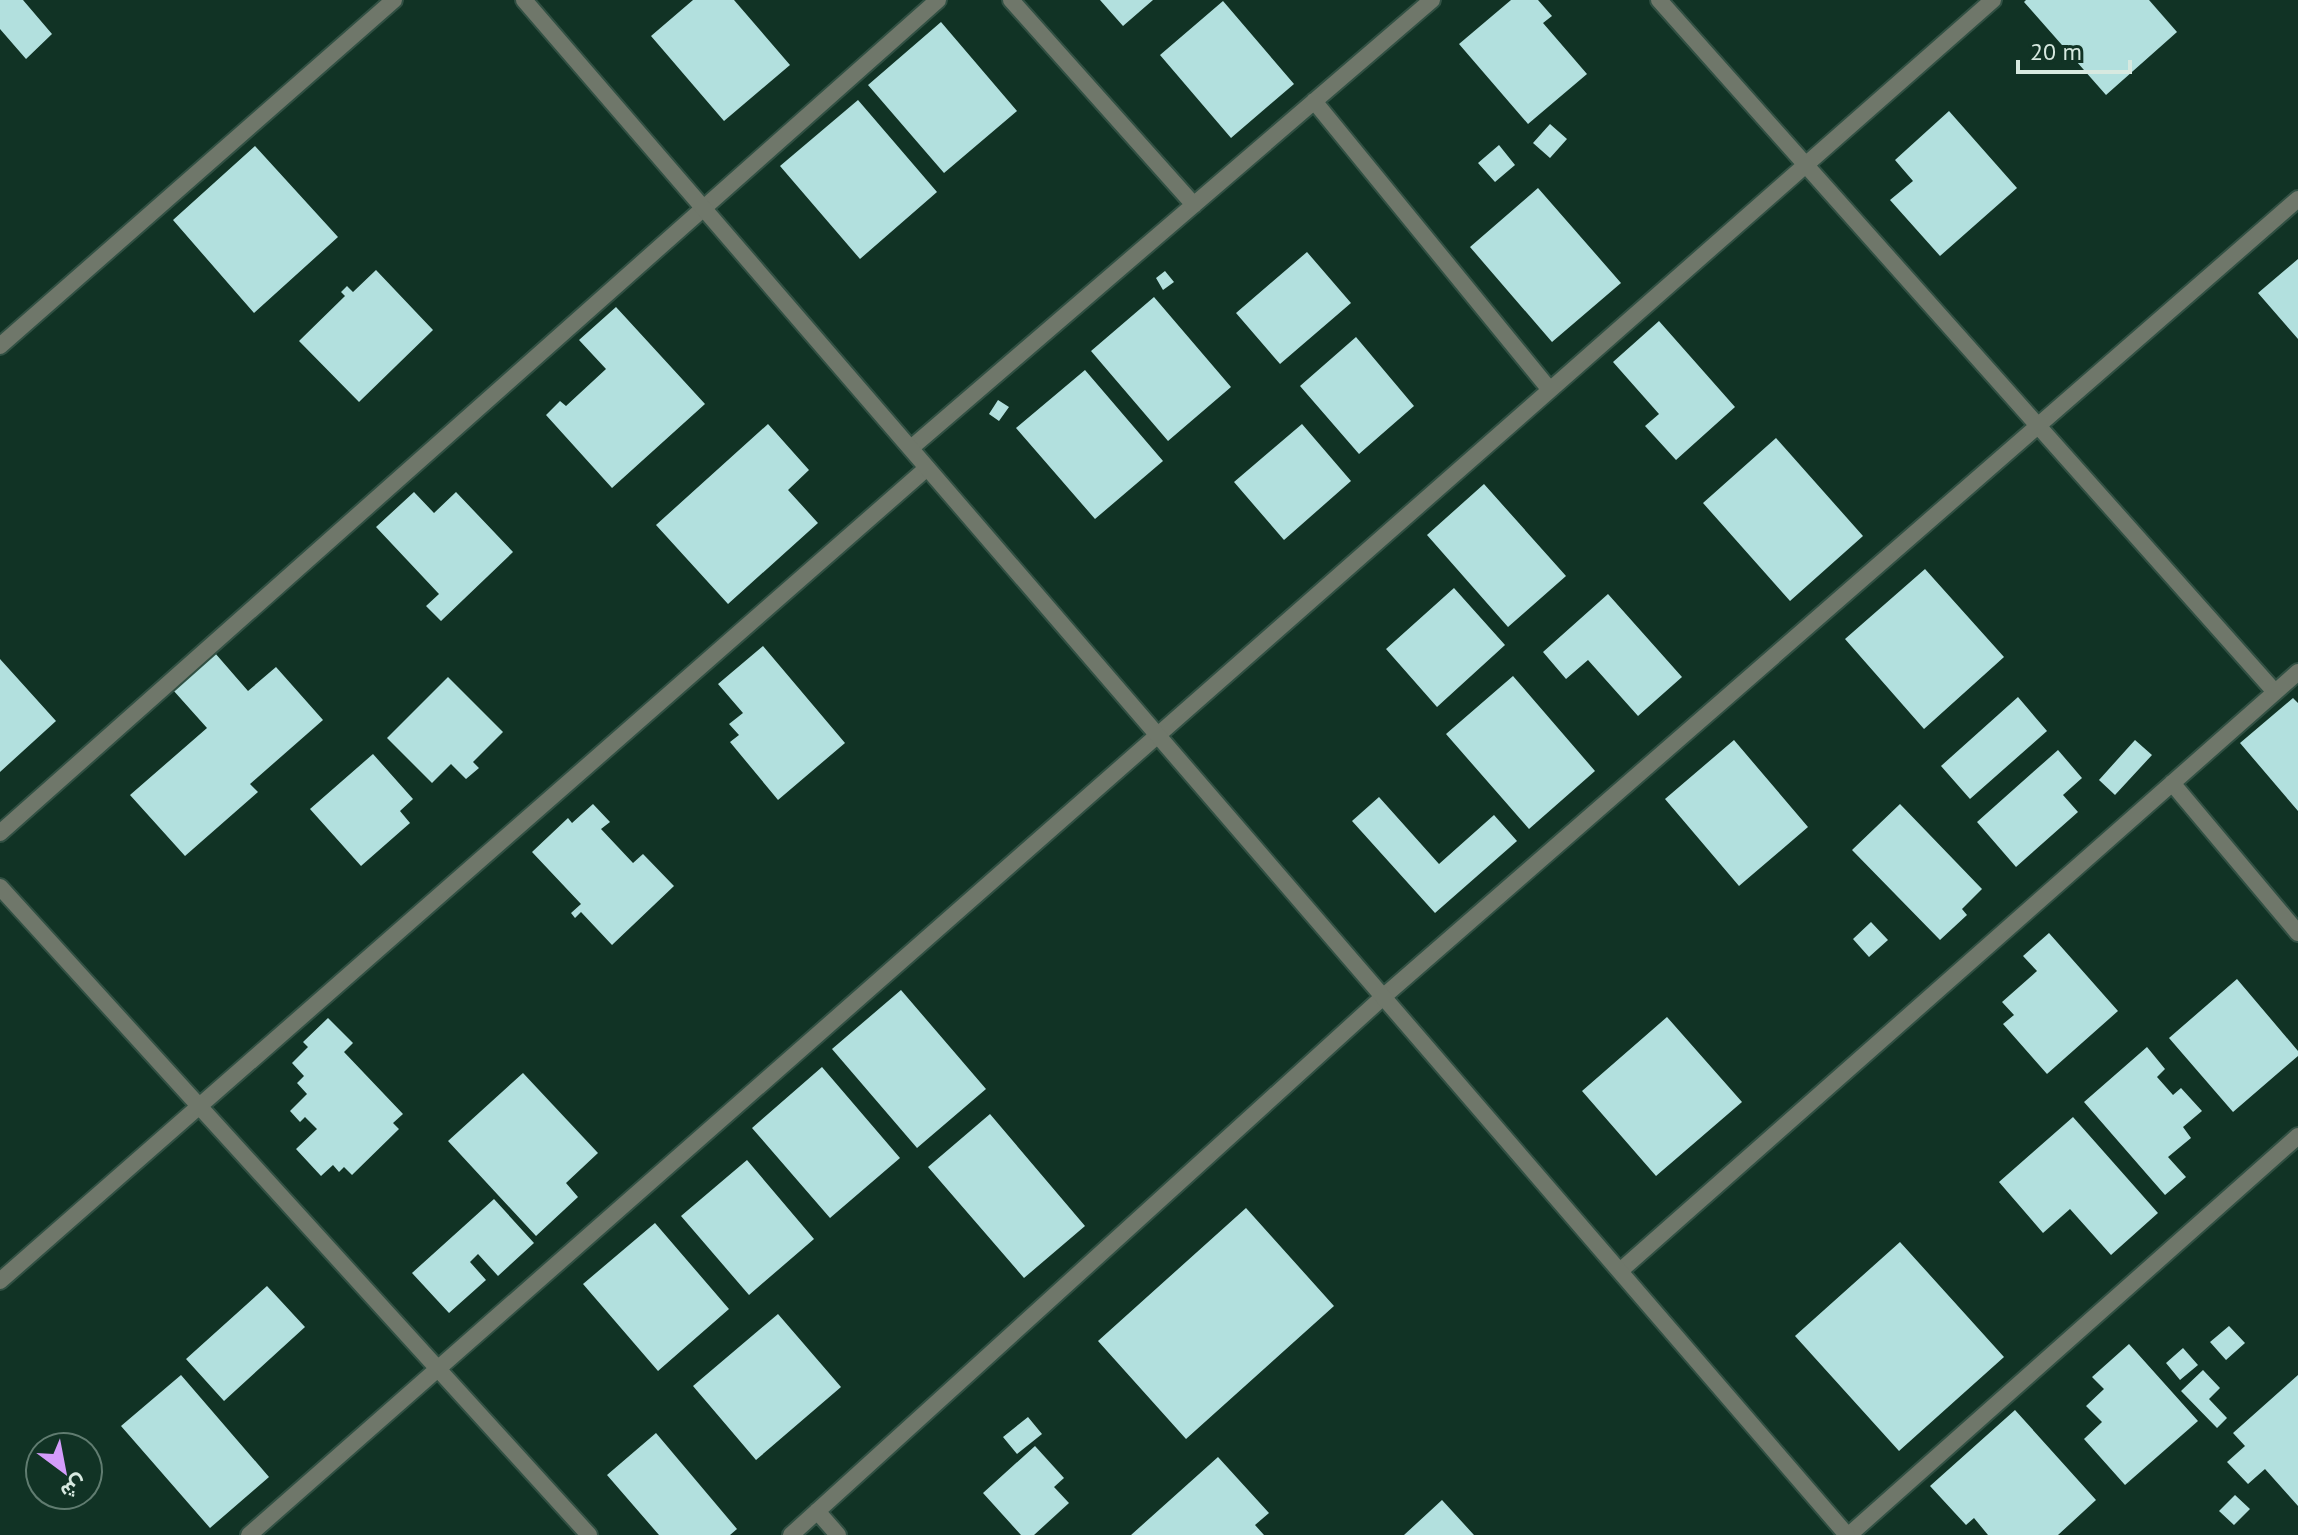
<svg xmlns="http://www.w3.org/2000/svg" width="2298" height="1535" viewBox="0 0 2298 1535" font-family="'PT Sans',Vazirmatn,sans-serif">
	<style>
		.building { fill: #b2e0de }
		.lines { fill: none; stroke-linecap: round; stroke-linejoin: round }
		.minor-casing { stroke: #315043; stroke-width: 20 }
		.tertiary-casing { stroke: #315043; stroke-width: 20 }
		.minor { stroke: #6f776a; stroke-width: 16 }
		.tertiary { stroke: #6f776a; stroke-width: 16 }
	</style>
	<rect width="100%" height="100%" fill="#113325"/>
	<path class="building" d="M0 0H23L52 34 26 59 0 29Z
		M693 0H734L790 65 724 121 651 36Z
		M1100 0H1153L1123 26Z
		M1511 0H1538L1552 16 1543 23 1587 74 1528 124 1459 44Z
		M2026 0H2149L2177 32 2106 95 2024 2Z
		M1223 1 1294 84 1231 138 1160 55Z
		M941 22 1017 111 944 173 868 85Z
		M858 100 937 192 860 259 780 166Z
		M1949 111 2017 188 1940 256 1890 200 1913 181 1895 160Z
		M1550 124 1567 139 1550 158 1533 143Z
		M1499 145 1515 165 1495 182 1478 163Z
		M255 146 338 237 254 313 173 220Z
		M1538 188 1621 283 1552 342 1470 247Z
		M1307 252 1351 303 1280 364 1236 313Z
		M2298 259V339L2258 293Z
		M376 270 433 330 359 402 299 341 345 296 341 292 347 286 353 292Z
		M1165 271 1174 282 1163 290 1156 278Z
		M1154 297 1231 387 1168 441 1091 351Z
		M616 307 705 404 612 488 546 415 560 401 566 406 606 369 579 340Z
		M1659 321 1735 407 1676 460 1645 426 1659 414 1613 362Z
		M1356 337 1414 406 1359 454 1300 386Z
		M1085 370 1163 461 1095 519 1016 428Z
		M998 400 1009 407 999 421 989 414Z
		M768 424 809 470 788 490 818 523 728 604 656 525Z
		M1302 424 1351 481 1284 540 1234 482Z
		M1776 438 1863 536 1790 601 1703 503Z
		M1484 484 1566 576 1508 627 1427 535Z
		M414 492 434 513 456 492 513 552 441 621 426 606 439 594 376 527Z
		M1925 569 2004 657 1924 729 1845 639Z
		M1454 588 1505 645 1437 707 1386 649Z
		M1608 594 1682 677 1638 716 1588 660 1566 679 1543 652Z
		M763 646 845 743 778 800 730 742 739 735 729 724 743 713 718 684Z
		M215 653 248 691 276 667 323 720 250 784 258 792 185 856 130 795 207 728 173 690Z
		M0 659 56 721 0 772Z
		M1513 676 1595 771 1529 829 1446 734Z
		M448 677 503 732 473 762 479 768 466 779 451 764 432 783 387 738Z
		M2018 697 2047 731 1970 799 1941 766Z
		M2293 698 2298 703V811L2240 743Z
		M1734 740 1808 827 1739 886 1665 799Z
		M2135 740 2152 755 2115 795 2099 780Z
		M2058 750 2082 778 2063 795 2078 812 2016 867 1977 822Z
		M373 754 413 799 400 811 410 823 361 866 310 809Z
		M1379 797 1439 864 1494 815 1517 841 1435 913 1352 821Z
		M593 804 610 822 601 829 633 863 643 854 674 886 612 945 581 912 575 918 571 913 581 904 532 852 568 818 572 823Z
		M1900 804 1982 889 1962 909 1967 915 1940 940 1852 850Z
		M1871 922 1888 940 1869 957 1853 939Z
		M2049 933 2118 1011 2047 1074 2003 1024 2014 1015 2002 1002 2037 971 2023 956Z
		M2237 979 2298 1051V1056L2233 1112 2169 1038Z
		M901 990 986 1089 917 1148 832 1049Z
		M1667 1017 1742 1102 1656 1176 1582 1091Z
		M328 1018 353 1043 344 1052 403 1114 393 1123 399 1129 352 1175 344 1167 339 1172 333 1165 321 1176 296 1149 317 1129 305 1117 300 1122 290 1111 307 1094 297 1083 304 1076 292 1063 308 1047 303 1042Z
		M2147 1047 2165 1069 2157 1077 2173 1095 2181 1088 2202 1111 2183 1127 2191 1138 2168 1157 2186 1177 2165 1195 2084 1102Z
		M822 1067 900 1158 830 1218 752 1128Z
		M523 1073 598 1153 566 1183 578 1197 536 1236 448 1141Z
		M990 1114 1085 1226 1024 1278 928 1167Z
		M2073 1117 2158 1213 2111 1255 2070 1209 2043 1233 1999 1182Z
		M747 1160 814 1239 749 1295 681 1216Z
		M494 1199 534 1243 498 1276 478 1254 470 1262 486 1280 449 1313 412 1273Z
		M1246 1208 1334 1306 1186 1439 1098 1341Z
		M655 1223 729 1309 658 1371 583 1284Z
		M1900 1242 2004 1357 1899 1451 1795 1336Z
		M267 1286 305 1327 224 1401 186 1359Z
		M778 1314 841 1387 756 1460 693 1386Z
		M2229 1326 2245 1343 2226 1360 2210 1342Z
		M2129 1344 2198 1421 2125 1485 2084 1439 2102 1422 2086 1406 2104 1389 2092 1377Z
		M2183 1348 2198 1365 2180 1380 2166 1363Z
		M2203 1370 2220 1388 2209 1399 2227 1418 2217 1428 2181 1391Z
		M181 1375 269 1477 210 1528 121 1426Z
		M2298 1375V1506L2265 1469 2248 1484 2227 1462 2245 1446 2233 1433Z
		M2015 1410 2096 1500 2058 1535H1988L1974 1518 1966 1525 1930 1486Z
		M1028 1417 1042 1434 1017 1454 1003 1437Z
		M656 1433 737 1529 730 1535H659L607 1475Z
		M1035 1446 1064 1478 1054 1487 1069 1503 1034 1535H1021L983 1493Z
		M1218 1457 1269 1513 1255 1525 1264 1535H1131Z
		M2235 1495 2250 1509 2234 1525 2219 1511Z
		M1442 1500 1474 1535H1404Z"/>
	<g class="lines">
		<g class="minor-casing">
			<path id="minor" d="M1011 0 1194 205
				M1659 0 2275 692
				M1314 101 1550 390
				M0 346 394 0
				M911 448 1432 0
				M2172 783 2298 933
				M0 833 938 0
				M0 887 589 1535
				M1620 1271 2298 672
				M0 1281 927 468
				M817 1511 838 1535
				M249 1535 1993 0
				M791 1535 1383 997 2298 199
				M1849 1535 2298 1136"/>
		</g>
		<g class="tertiary-casing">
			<path id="tertiary" d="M524 0 1847 1535"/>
		</g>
		<use href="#minor" class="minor"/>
		<use href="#tertiary" class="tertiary"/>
	</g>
	<g transform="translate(64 1471) rotate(148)"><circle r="38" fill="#113325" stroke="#607c70" stroke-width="2"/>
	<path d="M0-6L14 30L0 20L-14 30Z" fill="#d49cfb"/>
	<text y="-12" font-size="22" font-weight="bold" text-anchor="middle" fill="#d7e9e0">ش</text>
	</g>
	<path d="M2018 60v12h112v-12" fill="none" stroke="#d7e9e0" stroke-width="4"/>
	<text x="2030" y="60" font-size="24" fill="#d7e9e0" stroke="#113325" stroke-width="6" paint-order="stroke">20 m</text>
</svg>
